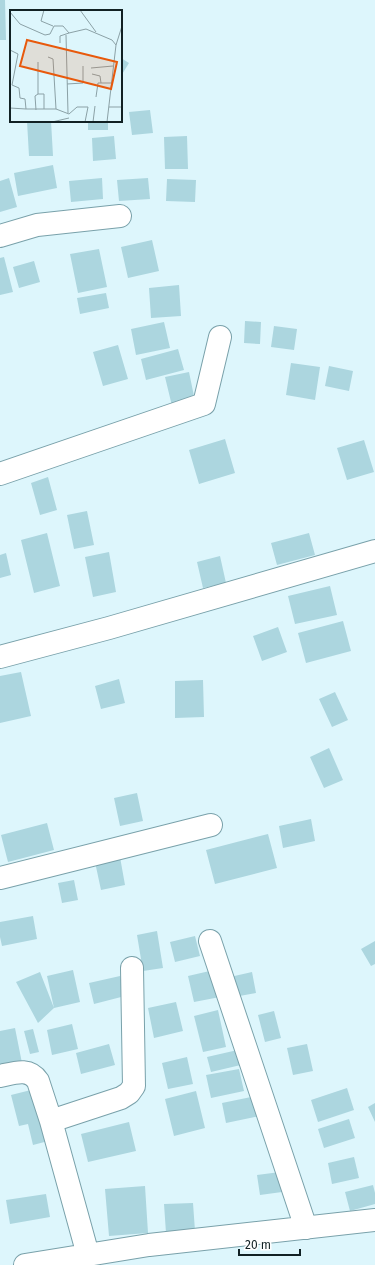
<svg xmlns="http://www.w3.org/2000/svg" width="375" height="1265" viewBox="0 0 375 1265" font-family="'Fira Sans',sans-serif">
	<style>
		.building { fill: #acd6df }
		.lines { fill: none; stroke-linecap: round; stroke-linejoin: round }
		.minor-casing { stroke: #79a1aa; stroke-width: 24 }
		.minor { stroke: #fff; stroke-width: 22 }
		.inset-road { fill: none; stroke: #8ba1a6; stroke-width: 1 }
		.view { fill: #e8590c; fill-opacity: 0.15; stroke: #e8590c; stroke-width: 2 }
		.inset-edge { fill: none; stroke: #112124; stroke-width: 2 }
	</style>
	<rect width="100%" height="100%" fill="#ddf6fc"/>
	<path class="building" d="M0 0H5L6 40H0Z
		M121 58 129 63 121 76Z
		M150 110 153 133 132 135 129 112Z
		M27 121H51L53 156H29Z
		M88 121H108V130H88Z
		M114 136 116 159 93 161 92 138Z
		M187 136 188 169H165L164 137Z
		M53 165 57 188 18 196 14 173Z
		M9 178 17 207 0 212V181Z
		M102 178 103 199 71 202 69 181Z
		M148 178 150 199 119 201 117 180Z
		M167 179 196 180 195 202 166 201Z
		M152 240 159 271 128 278 121 247Z
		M99 249 107 287 78 293 70 254Z
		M4 257 13 292 0 295V258Z
		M34 261 40 282 19 288 13 267Z
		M179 285 181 316 151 318 149 288Z
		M106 293 109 308 80 314 77 298Z
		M245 321 261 322 260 344 244 343Z
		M164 322 170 348 136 355 131 329Z
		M274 326 297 329 294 350 271 347Z
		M118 345 128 379 103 386 93 352Z
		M178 349 184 370 146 380 141 359Z
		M291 363 320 367 315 400 286 395Z
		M329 366 353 371 349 391 325 386Z
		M189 372 195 401 172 406 165 377Z
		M225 439 235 473 199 484 189 450Z
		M364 440 374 472 347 480 337 448Z
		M48 477 57 510 40 515 31 483Z
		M87 511 94 545 74 549 67 515Z
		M47 533 60 586 34 593 21 540Z
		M309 533 315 555 277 565 271 543Z
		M109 552 116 592 93 597 85 557Z
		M6 553 11 575 0 578V555Z
		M220 556 226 583 203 588 197 562Z
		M330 586 337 615 295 624 288 596Z
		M343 621 351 651 306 663 298 633Z
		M278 627 287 652 262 661 253 636Z
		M21 672 31 716 0 723V676Z
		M119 679 125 703 101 709 95 686Z
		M203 680 204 717 175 718V681Z
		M335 692 348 720 332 727 319 699Z
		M329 748 343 780 324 788 310 757Z
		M137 793 143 821 120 826 114 798Z
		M311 819 315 841 283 848 279 826Z
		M47 823 54 850 8 862 1 835Z
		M268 834 277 868 215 884 206 850Z
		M120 857 125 885 101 890 95 862Z
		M74 880 78 900 62 903 58 883Z
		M33 916 37 939 2 946 0 937V922Z
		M157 931 163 968 143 971 137 935Z
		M195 936 200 956 175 962 170 942Z
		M375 941V964L371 966 361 949Z
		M73 970 80 1002 54 1008 38 1023 16 982 40 972 54 1008 47 976Z
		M214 970 220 997 194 1002 188 976Z
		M252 972 256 993 234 997 230 977Z
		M120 976 125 996 94 1004 89 983Z
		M176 1002 183 1031 154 1038 148 1008Z
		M218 1010 226 1047 203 1052 194 1016Z
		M274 1011 281 1038 265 1042 258 1015Z
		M72 1024 78 1049 52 1055 47 1030Z
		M15 1028 22 1063 0 1067V1031Z
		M33 1029 39 1052 30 1054 24 1031Z
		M109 1044 115 1065 81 1074 76 1053Z
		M307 1044 313 1071 293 1075 287 1048Z
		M242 1049 245 1064 211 1072 207 1057Z
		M187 1057 193 1084 168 1089 162 1063Z
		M239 1069 244 1091 211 1098 206 1075Z
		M347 1088 354 1110 318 1122 311 1100Z
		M35 1089 52 1140 33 1145 28 1124 19 1126 11 1095Z
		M196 1091 205 1128 174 1136 165 1099Z
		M256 1096 260 1116 226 1123 222 1103Z
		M375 1103V1122L368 1107Z
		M349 1119 355 1138 324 1148 318 1129Z
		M129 1122 136 1151 88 1162 81 1134Z
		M354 1157 359 1178 332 1184 328 1163Z
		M280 1172 282 1192 260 1195 257 1175Z
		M373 1185 375 1193V1204L350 1211 345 1192Z
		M145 1186 148 1233 109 1236 105 1189Z
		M46 1194 50 1217 10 1224 6 1200Z
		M193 1203 195 1231 166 1233 164 1204Z"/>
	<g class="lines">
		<g class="minor-casing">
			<path id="minor" d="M0 236 37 225 120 216
				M0 474 204 404 220 337
				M0 657 109 628 375 551
				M0 878 211 825
				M210 941 306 1228
				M0 1076C14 1073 29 1067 38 1081L51 1121 88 1255
				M51 1121 121 1098 129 1093 134 1086 132 968
				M25 1265 149 1245 375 1220"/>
		</g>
		<use href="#minor" class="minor"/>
	</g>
	<g transform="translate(10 10)">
		<rect width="112" height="112" fill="#ddf6fc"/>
		<path class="inset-road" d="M34 0 31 11 43 16M70 0 86 22M0 2 10 14 35 25 40 24 44 16H53L59 23 50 26V33M59 23 76 19 102 30 106 35M56 25 58 103M0 40 8 44 2 75 9 78 10 88 15 89 16 99H46M38 47 43 49 46 99 59 104M81 58 103 56M82 64 90 66 91 73M57 74 73 73V56M28 84H34V99M86 87 88 73H101M99 97H112M0 98 16 99M26 100 25 86 28 84V52M59 104 67 97H78L75 112M42 112 59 108M83 112 85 96M97 112 106 35 112 16"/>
		<path class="view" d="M17 30 107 52 101 79 10 56Z"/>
		<rect width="112" height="112" class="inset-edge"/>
	</g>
	<path d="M239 1249v6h61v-6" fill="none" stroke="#112124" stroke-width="2"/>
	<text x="245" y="1249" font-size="12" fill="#112124" stroke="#fefefe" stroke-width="3" paint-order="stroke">20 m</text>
</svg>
